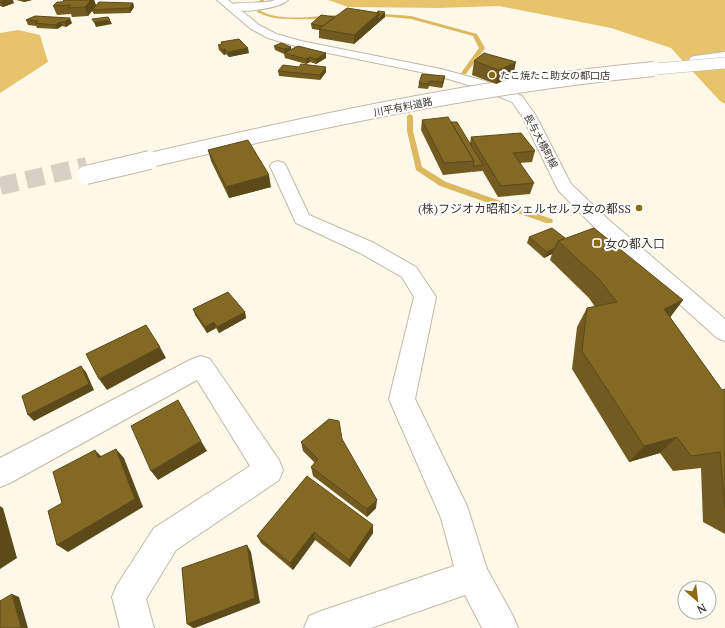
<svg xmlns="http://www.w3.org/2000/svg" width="725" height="628" viewBox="0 0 725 628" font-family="'PT Serif','Noto Sans JP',serif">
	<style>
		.forest { fill: #e7c36b }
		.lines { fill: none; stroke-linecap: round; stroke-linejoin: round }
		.stream { fill: #dcb861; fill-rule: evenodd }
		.motorway-tunnel { stroke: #d7d1c3; stroke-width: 18; stroke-dasharray: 18 9; stroke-linecap: butt }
		.minor-casing { stroke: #c1b9a7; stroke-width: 2 }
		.secondary-casing { stroke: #c1b9a7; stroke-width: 2 }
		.motorway-casing { stroke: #c1b9a7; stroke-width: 2 }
		.minor { fill: #fff; fill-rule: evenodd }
		.secondary { fill: #fff; fill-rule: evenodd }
		.motorway { fill: #fff; fill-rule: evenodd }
		.motorway-bridge-far2-casing { stroke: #c1b9a7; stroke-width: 12; stroke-linecap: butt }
		.motorway-bridge-far1-casing { stroke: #c1b9a7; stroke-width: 16; stroke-linecap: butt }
		.motorway-bridge-casing { stroke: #c1b9a7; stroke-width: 20; stroke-linecap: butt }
		.motorway-bridge-far2 { stroke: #fff; stroke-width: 11 }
		.motorway-bridge-far1 { stroke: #fff; stroke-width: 14 }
		.motorway-bridge { stroke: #fff; stroke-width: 18 }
		.wall { fill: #725a20 }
		.shaded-wall { fill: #5c4a1a }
		.building { fill: #846925; stroke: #5c4a1a }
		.poi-dot { fill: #8c6c0e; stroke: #fff; stroke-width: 1.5 }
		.labels { text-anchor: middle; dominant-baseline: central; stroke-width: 4; stroke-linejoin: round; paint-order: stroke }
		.far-poi-label { font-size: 10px; fill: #39352e; stroke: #fff; text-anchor: start }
		.far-street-label { font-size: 10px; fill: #39352e; stroke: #fff }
		.poi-label { font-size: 12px; fill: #39352e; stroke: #fff; text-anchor: end }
	</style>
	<rect width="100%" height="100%" fill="#fef8e8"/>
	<path class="forest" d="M328 0H725V104L720 101 671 48 611 28 499 6 439 8 348 7Z
		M18 30 40 35 48 62 0 93V33Z"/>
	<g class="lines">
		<path class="stream" d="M260 0H264L261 11C282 23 325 15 349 14L351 15C342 20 288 20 275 18 269 17 263 15 257 12Z
			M371 13 411 16 477 34 485 48 466 74H462L461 73 479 48 473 36 411 19 369 15Z
			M410 114 413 116V131L422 167 446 182 552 219 553 221 552 223H546L440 186 416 170 407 131V116Z"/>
		<path class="motorway-tunnel" d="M0 186 87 166"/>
		<g class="minor-casing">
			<path id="minor" d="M275 0H288C280 9 232 15 225 7 232 0 263 5 275 0Z
				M278 161 284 163 286 166 309 215 374 243 416 267 436 297 415 399 467 506 487 569 513 616 518 628H482L465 595 371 628H304L309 616 321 611 454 566 441 518 389 399 414 297 402 277 360 253 296 223 270 166 272 163Z
				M201 356 210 359 279 460 283 470 279 480 176 550 146 599 154 628H120L112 597 117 585 154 528 250 466 197 380 10 483 0 487V458L192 359Z"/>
		</g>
		<g class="secondary-casing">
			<path id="secondary" d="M217 0H228L259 25 276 34 301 41 441 69 485 81 522 96 536 116 571 184 610 221 725 319V341L717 338 596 229 558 190 522 116 512 102 475 87 435 75 299 47 268 38 251 29Z"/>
		</g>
		<g class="motorway-casing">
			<path id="motorway" d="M725 52V58L695 64 691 63 689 60 691 57 695 56Z"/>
		</g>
		<use href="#minor" class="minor"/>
		<use href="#secondary" class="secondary"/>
		<use href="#motorway" class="motorway"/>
		<g class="motorway-bridge-far2-casing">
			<path id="motorway-bridge-far2" d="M644 70 725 63"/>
		</g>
		<g class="motorway-bridge-far1-casing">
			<path id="motorway-bridge-far1" d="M146 161C313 122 483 85 654 69"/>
		</g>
		<g class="motorway-bridge-casing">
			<path id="motorway-bridge" d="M86 175 150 160"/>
		</g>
		<use href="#motorway-bridge-far2" class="motorway-bridge-far2"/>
		<use href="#motorway-bridge-far1" class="motorway-bridge-far1"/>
		<use href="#motorway-bridge" class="motorway-bridge"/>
	</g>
	<path class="wall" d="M0 0 14 3 3 7 0 6Z
		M16 0H32L24 2Z
		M64 0H94L96 5 133 3 134 7 130 13 94 14 92 11 88 16 72 17 71 14 57 15 53 6 62 2Z
		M35 16 72 23 66 27 62 26 57 29 37 28 36 26 28 25 26 20Z
		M335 17H385L354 44 319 38V30L312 29 311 24Z
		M221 42 249 53 229 57 226 54 224 55 219 50 218 45 221 44Z
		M274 46 291 49 326 53V58L316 64 310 62 306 64 285 58 284 54 275 50Z
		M484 53 513 76 496 84 472 75 474 61Z
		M278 71 326 72 320 80 279 76Z
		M445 76 444 81 442 88 429 86 428 89 418 88 419 83Z
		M422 120 451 122 470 143 471 137 535 151 532 162 520 163 534 183 530 194 498 197 482 170V171L472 172V171L471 172 443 175 421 130Z
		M208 150 271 187 229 198 211 161Z
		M529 237 565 238 683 300 670 317 722 390 725 389V534L703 522 701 468 673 471 660 453 629 462 572 369 577 327 587 308 595 307 589 298 550 260 552 254 544 258 527 243Z
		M193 309 245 312 246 318 219 333 216 328 207 333 195 315Z
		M342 439 376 508 367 517 313 476 311 467 315 463 303 451 301 442Z
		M373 525V533L350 567 315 540 293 570 261 543 257 536Z"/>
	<path class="shaded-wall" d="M8 0H13L14 3 3 7 1 2Z
		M23 0H32L24 2Z
		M91 0H94L96 6 92 10V11L88 16 85 7Z
		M133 3 134 7 130 13 129 8Z
		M385 12V17L379 22 380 17Z
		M379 13V22L354 44V35Z
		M70 18 72 23 66 27 64 22Z
		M110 20 112 24 96 27 94 22Z
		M60 22 62 26 57 29 55 25Z
		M291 47V52L284 53V49Z
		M248 48 249 53 229 57 228 52Z
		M225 49 226 54 224 55 223 50Z
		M326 53V58L316 64V59Z
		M309 57 310 62 306 64V59Z
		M516 62 513 76 496 84 499 70Z
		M326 67V72L320 80V75Z
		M445 76 444 81 442 88V82Z
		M269 175 271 187 229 198 226 187Z
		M555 248 552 254 544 258 547 252Z
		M683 300 669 319 664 309Z
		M245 312 246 318 219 333 217 327Z
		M214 322 216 328 207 333 205 327Z
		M160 347 166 358 107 390 99 379Z
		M81 366 86 372 94 390 34 421 28 415Z
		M677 437 660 453 629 462 644 446Z
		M201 441 207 451 158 480 151 471Z
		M116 449 124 458 143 507 68 552 57 545Z
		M95 450 104 459 98 458Z
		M377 500 376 508 367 517V509Z
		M0 506 3 508 17 558 0 569Z
		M373 525V533L350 567 349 560Z
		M314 532 315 540 293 570 290 563Z
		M247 545 251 552 260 603 195 628H193L187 624Z
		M12 594 19 597 28 628H21Z"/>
	<path class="building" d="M0 0H8L1 2H0Z
		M64 0H91L85 7 68 8 71 5 53 6 57 2H62Z
		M99 2 133 3 129 8 92 10Z
		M347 8 379 13 354 35 319 29Z
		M378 11 385 12 380 17 379 13H377Z
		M321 15 335 17 323 26 311 24Z
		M35 16 70 18 64 22H60L55 25 35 23 38 21 26 20Z
		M108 17 110 20 94 22 92 19Z
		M239 39 248 48 228 52 225 49 223 50 218 45 222 44 221 42Z
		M281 43 291 47 284 49 274 46Z
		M298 46 326 53 316 59 309 57 306 59 284 53Z
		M484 53 516 62 499 70 474 61Z
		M301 64 326 67 320 75 278 71 283 65 299 67Z
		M422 74 445 76 442 82 429 81 428 84 419 83Z
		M448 117 474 161 444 163 422 120Z
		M451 122H457L483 165 473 166V165L474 161Z
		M521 133 535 151 513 153 534 183 501 186 471 137Z
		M248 140 269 175 226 187 208 150Z
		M552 228 565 238 558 241 555 248 547 252 529 237Z
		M594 228 683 300 664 309 722 390 725 389V508L720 452 691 456 677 437 644 446 582 351 587 308 617 302 599 279 558 241Z
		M228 292 245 312 217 327 214 322 205 327 193 309Z
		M146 325 160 347 99 379 86 354Z
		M81 366 89 384 28 415 22 396Z
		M178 400 201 441 151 471 131 426Z
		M329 419 339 421 342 439 377 500 367 509 311 467 318 459 301 442Z
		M116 449 135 499 57 545 48 511 62 503 53 472 95 450 98 458Z
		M307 476 373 525 349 560 314 532 290 563 257 536Z
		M247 545 255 598 187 624 182 568Z
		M12 594 21 628H0V601Z"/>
	<g class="poi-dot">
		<circle cx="492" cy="75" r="4"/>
		<circle cx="639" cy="208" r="4"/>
		<rect x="593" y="239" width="8" height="8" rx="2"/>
	</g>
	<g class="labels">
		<g class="far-poi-label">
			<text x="500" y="75">たこ焼たこ助女の都口店</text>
		</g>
		<g class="far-street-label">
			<text transform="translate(403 107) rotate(-11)">川平有料道路</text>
			<text transform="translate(541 141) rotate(62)">長与大橋町線</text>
		</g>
		<g class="poi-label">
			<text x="631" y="208">(株)フジオカ昭和シェルセルフ女の都SS</text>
			<text x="605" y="243" text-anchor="start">女の都入口</text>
		</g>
	</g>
	<g transform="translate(697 600) rotate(152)"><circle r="19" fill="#ffffff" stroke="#b0aeab"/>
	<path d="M0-3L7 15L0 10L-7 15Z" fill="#8c6c0e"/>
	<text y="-6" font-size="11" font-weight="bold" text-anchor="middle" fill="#39352e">N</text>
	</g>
</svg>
